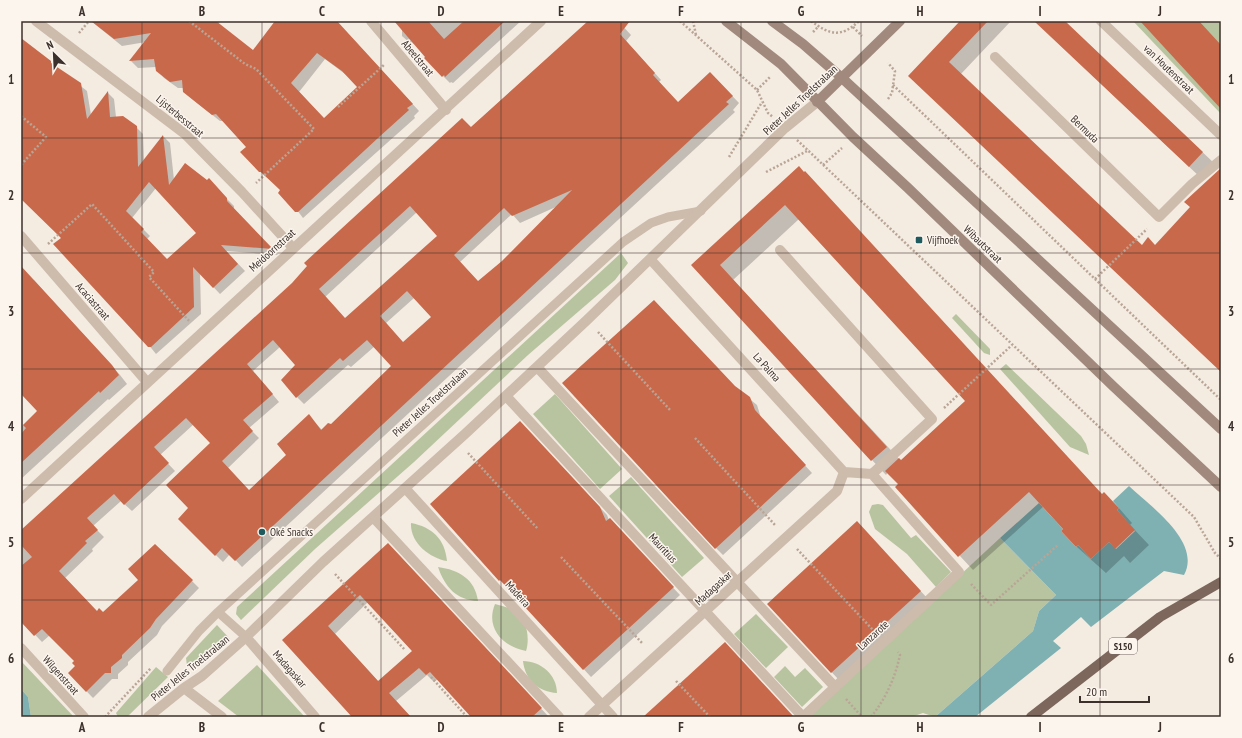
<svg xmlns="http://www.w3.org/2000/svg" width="1242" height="738" viewBox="0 0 1242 738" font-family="'PT Sans Narrow',sans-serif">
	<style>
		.green { fill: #b8c4a0 }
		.water { fill: #7fb0b2 }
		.shadow { fill: #0003; fill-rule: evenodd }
		.building { fill: #c8694b; fill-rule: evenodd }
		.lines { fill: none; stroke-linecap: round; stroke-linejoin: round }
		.path { stroke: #b9a596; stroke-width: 2.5; stroke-dasharray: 2 2; stroke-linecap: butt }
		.lane { stroke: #cdbbac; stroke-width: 9 }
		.street { stroke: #cdbbac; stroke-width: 10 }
		.secondary { stroke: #a18a7d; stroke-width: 10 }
		.primary { stroke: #7d675c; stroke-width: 10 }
		.grid { fill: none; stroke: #3b302b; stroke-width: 1; stroke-opacity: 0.55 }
		.poi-dot { fill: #1f5a5e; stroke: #fbf5ee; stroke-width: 1.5 }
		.labels { text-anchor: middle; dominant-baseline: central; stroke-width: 3; stroke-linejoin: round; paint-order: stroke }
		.shield { fill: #fbf5ee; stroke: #756b66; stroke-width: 1 }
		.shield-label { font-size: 10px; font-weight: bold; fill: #3b302b }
		.street-label { font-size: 11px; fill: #3b302b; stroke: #fbf5ee }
		.poi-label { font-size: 11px; fill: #3b302b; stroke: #fbf5ee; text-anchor: start }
		.neatline { fill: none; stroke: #3b302b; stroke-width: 1.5 }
		.grid-label { font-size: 13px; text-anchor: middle; font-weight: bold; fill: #3b302b }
	</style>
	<rect width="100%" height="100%" fill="#f4ebe1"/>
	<path class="green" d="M1133 21H1221V114Z
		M621 253 628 263 615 280 528 355 414 462 315 549 241 620 236 614 237 607Z
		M956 314 990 349V355L984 353 952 318Z
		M1006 364 1081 436 1086 444 1089 455 1070 447 1000 369Z
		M555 394 622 469 600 489 533 414Z
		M631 477 704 558 682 577 609 496Z
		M878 504 883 505 911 538 916 535 951 572 936 587 907 554 875 529 869 512 872 505Z
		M411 523C432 527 445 539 447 561 430 558 410 543 411 523Z
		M1000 538 1056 595 1039 611 1033 631 935 717 923 713 911 717H807Z
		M438 567C459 570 475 579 478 601 456 600 445 587 438 567Z
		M495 604C502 606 511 608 517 612 527 620 530 639 526 651 503 647 485 628 495 604Z
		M756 614 788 647 766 668 734 634Z
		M217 625 230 639 187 666 186 658Z
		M21 661 74 717H31L28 697 21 689Z
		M523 661C541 661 557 675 557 693 539 692 525 680 523 661Z
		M257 665 304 716 303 717H239L218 701Z
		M785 666 795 677 805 668 823 687 802 707 774 677Z
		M156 667 168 677 127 717H118L116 713Z"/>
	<path class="water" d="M1129 486C1150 506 1202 542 1184 575L1164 571 1091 627 1081 617 1053 641 1061 648 975 717H935L1033 631 1039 611 1056 595 1000 538 1039 503 1063 529 1061 531 1076 547 1078 545 1091 559 1109 542 1116 549 1135 531 1117 510 1119 508 1113 501Z
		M21 689 28 697 31 717H21Z"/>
	<path class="shadow" d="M91 21H220L218 24 254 52 275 22 273 21H322L352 38 419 111 414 116 415 118 303 218 282 190 259 171 247 147 223 121H220L192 99 184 92V88H178L164 78 157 70 156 67 138 68 131 61 146 42 122 46ZM325 59 349 77 359 87 325 120 299 92Z
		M402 21H521L453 83 451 82 450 83 443 76 415 44 410 43 402 36Z
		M589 21H618L631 35 626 41 661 80 659 82 678 103 710 73 739 103 733 110 735 112 242 567 230 554 223 562 179 519 190 508 211 443 194 424 160 455 175 471 132 511 121 501 93 526 104 537 92 549 93 551 65 578 97 612 103 613 192 581 199 588 162 626 157 635 128 662V665L118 674V679H112L93 698 69 673 76 667 75 661 50 635 42 642 21 620V532ZM558 206 503 262 478 282 460 262 512 214 520 223ZM417 212 439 236 345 319 325 297ZM414 298 432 317 403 343 386 323ZM375 346 393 366 331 425 322 430 309 416 288 455 249 491 228 468 259 438 249 428 279 402 253 371 280 347 297 365V397L304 404 348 365 351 367Z
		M962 21H1011L960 75 1142 246H1155L1221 176V371L922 88Z
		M1035 21H1064L1215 164 1201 178Z
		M21 39 87 91 91 115 108 93 114 99 116 117 136 127 143 134 144 161 163 136 170 143 174 180 215 187 234 206V209L278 255 226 251 245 271 220 294 200 273 201 314 156 354 63 238 21 197ZM156 188 197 233 167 261 147 239 150 236 132 218Z
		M799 168 1102 495 1118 507 1132 523 1130 525 1149 545 1130 563 1124 556 1106 573 1077 547 1062 531 1065 529 1044 506 973 570 896 487 899 484 888 472 886 475 872 460 692 265ZM799 219 966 401 901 461 733 280Z
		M21 273 34 280 120 375 127 384 109 400 108 399 21 479V427L38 411 21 372Z
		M736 388 757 405 761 418 812 473 723 555 716 548Z
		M527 430 607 515 609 520 680 595 591 677 508 587 500 580 432 504Z
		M864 530 928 599 839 680 768 604Z
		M395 551 548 716 473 717 438 679 434 682 427 675 396 701 411 717H354L283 640ZM368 602 413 652 379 682 335 634Z"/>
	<path class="building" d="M91 21H216L253 50 275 21H337L413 104 407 108 409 110 378 138 298 212H295L278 193 280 190 261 172H259L240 152 246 147 216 114 212 115 183 92 182 80 170 82 156 71 154 59 129 61 151 33 114 39ZM317 53 342 71 357 87 324 118 291 83Z
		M394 21H428L444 39 464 21H505L445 77 444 75 442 77 424 58 425 57Z
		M588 21H630L620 34 655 73 653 75 678 102 710 72 733 96 726 102 729 104 235 561 222 548 215 556 178 519 188 508 166 485 210 443 186 418 154 447 169 463 124 505 114 494 87 518 98 530 85 541 87 543 59 571 97 611 99 608 103 612 138 580 128 569 155 544 193 580 156 619 150 628 122 655V658L111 667V673H105L86 692 68 673 75 666 72 663 74 661 42 629 34 636 21 622V566L32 557 21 545V530L292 283 307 266 304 263 462 118 471 127ZM572 190 502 261 478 281 454 255 504 208 512 216ZM410 206 437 236 345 318 319 289ZM407 291 431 317 403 342 380 316ZM273 340 295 365 281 380 296 398 340 358 343 361 367 340 391 366 331 424 328 423 321 430 309 414 277 444 286 455 249 490 222 461 253 431 243 420 273 394 247 364Z
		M960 21H988L949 62 1142 245 1148 237 1155 245 1190 207 1184 202 1221 168V372L908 76Z
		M1034 21H1065L1203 152 1189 167Z
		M1140 21H1199L1221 45V109Z
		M21 38 51 61V63L81 83 87 119 108 91 110 117 123 116 137 126 138 167 163 135 169 185 185 163 207 180 209 178 227 198V201L273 249 221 245 238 264 213 288 193 267 194 307 151 347H148L53 244 61 238 21 199ZM149 182 196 233 167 259 141 232 144 229 126 211Z
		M799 166 804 172 805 171 1102 494 1104 492 1119 508 1117 510 1135 530 1115 549 1109 542 1091 559 1078 545 1076 547 1061 531 1063 529 1029 492 958 557 895 487 898 484 885 471 899 458 901 460 965 401 785 205 720 265 887 447 871 461 691 265Z
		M21 266 112 365 119 375 100 393 99 391 21 463V434L26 428 23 425 37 411 21 394Z
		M654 300 735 386 750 397 755 410 806 465 715 549 562 383Z
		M520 421 600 507 606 521 610 518 674 587 583 670 500 580 499 581 430 504Z
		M857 521 921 591 831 673 767 604Z
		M388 543 542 708 532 717H471L430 672 426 675 419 668 389 693 411 717H352L282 640ZM360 595 412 651 378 681 328 626Z
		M725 642 794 717H643L687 677Z"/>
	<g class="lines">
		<path class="path" d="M189 21 245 64 256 69 314 129 256 183
			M680 21 757 90 768 113 773 117
			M693 21 696 35
			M811 21C830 35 841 38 859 21
			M853 27 862 36
			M813 32 818 27
			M79 33 89 21
			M893 85 1221 400
			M757 90 771 76
			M888 99 892 93 895 71 888 63
			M338 107 385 64
			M21 116 46 137 21 165
			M797 140 1194 517 1215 553 1221 559
			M729 157 762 102
			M823 165 842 148
			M766 172 809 150
			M48 244 92 204 154 272 149 277 190 322
			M1095 279 1147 229
			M598 332 671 411
			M944 408 1012 345
			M695 438 775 525
			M468 453 538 529
			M797 549 873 630
			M561 557 643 644
			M335 574 405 650
			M971 584 991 605 1058 545
			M431 677 467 717
			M676 681 710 717
			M846 699 862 717
			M105 717 151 668
			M871 717C886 698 895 678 900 655L898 652"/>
		<path class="lane" d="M218 612 246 637
			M167 671 199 631 218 612 623 242 651 223 668 217 701 211"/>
		<path class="street" d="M36 21 185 134 242 192 293 248
			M371 21 446 110
			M1101 21 1221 135
			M995 57 1159 217 1192 184 1221 160
			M21 236 147 382
			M651 260 844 472 872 474 932 419 780 250
			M537 367 835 687
			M506 396 803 717
			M405 488 613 717
			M21 499 541 21
			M373 517 559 717
			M246 637 315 717
			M21 648 84 717
			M184 688 222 717
			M148 717 184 688 202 676 246 637 323 562 465 434 587 320 785 128 817 102
			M589 717 837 491 844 472
			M803 717 959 572 872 474"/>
		<path class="secondary" d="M726 21 781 64 853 137 908 188 1114 387 1221 487
			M772 21 803 44 842 78 1221 429
			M817 102 900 21"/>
		<path class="primary" d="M1031 717 1160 617 1221 582"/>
	</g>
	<path class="grid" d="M142 21V717M262 21V717M381 21V717M501 21V717M621 21V717M741 21V717M861 21V717M980 21V717M1100 21V717M21 138H1221M21 253H1221M21 369H1221M21 485H1221M21 600H1221"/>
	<g class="poi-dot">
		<rect x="915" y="236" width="8" height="8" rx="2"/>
		<circle cx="262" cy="532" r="4"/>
	</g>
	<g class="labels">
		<rect class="shield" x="1109" y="638" width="28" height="16" rx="3"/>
		<g class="shield-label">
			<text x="1123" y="646">S150</text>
		</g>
		<g class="street-label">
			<text transform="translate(418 58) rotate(50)">Abeelstraat</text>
			<text transform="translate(1169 69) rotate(44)">van Houtenstraat</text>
			<text transform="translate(800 100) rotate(-43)">Pieter Jelles Troelstralaan</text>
			<text transform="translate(180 116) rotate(40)">Lijsterbesstraat</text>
			<text transform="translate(1085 129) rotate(44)">Bermuda</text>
			<text transform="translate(983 244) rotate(44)">Wibautstraat</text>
			<text transform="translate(272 250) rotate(-42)">Meidoornstraat</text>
			<text transform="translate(93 301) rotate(49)">Acaciastraat</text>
			<text transform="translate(767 367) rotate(48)">La Palma</text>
			<text transform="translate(430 402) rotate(-42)">Pieter Jelles Troelstralaan</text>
			<text transform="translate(663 548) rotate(47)">Mauritius</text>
			<text transform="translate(713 588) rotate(-42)">Madagaskar</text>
			<text transform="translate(518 594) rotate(48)">Madeira</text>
			<text transform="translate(873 635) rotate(-43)">Lanzarote</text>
			<text transform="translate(190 668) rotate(-39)">Pieter Jelles Troelstralaan</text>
			<text transform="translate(290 669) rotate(49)">Madagaskar</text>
			<text transform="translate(61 675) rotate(48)">Wilgenstraat</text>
		</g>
		<g class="poi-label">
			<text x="927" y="240">Vijfhoek</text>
			<text x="270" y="532">Oké Snacks</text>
		</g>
	</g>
	<rect width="1242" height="738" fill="none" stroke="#fbf5ee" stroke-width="44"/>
	<g transform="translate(54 54) rotate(336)" stroke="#fbf5ee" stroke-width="3" paint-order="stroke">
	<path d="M0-3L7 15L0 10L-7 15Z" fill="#3b302b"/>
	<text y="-6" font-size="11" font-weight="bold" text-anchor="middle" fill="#3b302b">N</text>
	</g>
	<path d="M1080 696v6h69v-6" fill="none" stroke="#3b302b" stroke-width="2"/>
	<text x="1086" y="696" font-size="12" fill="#3b302b" stroke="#fbf5ee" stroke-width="3" paint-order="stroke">20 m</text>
	<rect x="22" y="22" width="1198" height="694" class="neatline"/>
	<g class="grid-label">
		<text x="82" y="16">A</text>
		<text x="202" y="16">B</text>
		<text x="322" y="16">C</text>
		<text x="441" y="16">D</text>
		<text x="561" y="16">E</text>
		<text x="681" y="16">F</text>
		<text x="801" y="16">G</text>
		<text x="920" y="16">H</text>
		<text x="1040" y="16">I</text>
		<text x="1160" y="16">J</text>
		<text x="11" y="84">1</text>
		<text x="1231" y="84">1</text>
		<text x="11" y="200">2</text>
		<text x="1231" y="200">2</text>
		<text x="11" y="316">3</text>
		<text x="1231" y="316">3</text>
		<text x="11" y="431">4</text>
		<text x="1231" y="431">4</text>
		<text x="11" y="547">5</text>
		<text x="1231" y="547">5</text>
		<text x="11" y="663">6</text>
		<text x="1231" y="663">6</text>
		<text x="82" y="732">A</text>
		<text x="202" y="732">B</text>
		<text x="322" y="732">C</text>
		<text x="441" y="732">D</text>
		<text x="561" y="732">E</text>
		<text x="681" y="732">F</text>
		<text x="801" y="732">G</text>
		<text x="920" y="732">H</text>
		<text x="1040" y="732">I</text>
		<text x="1160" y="732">J</text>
	</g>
</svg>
